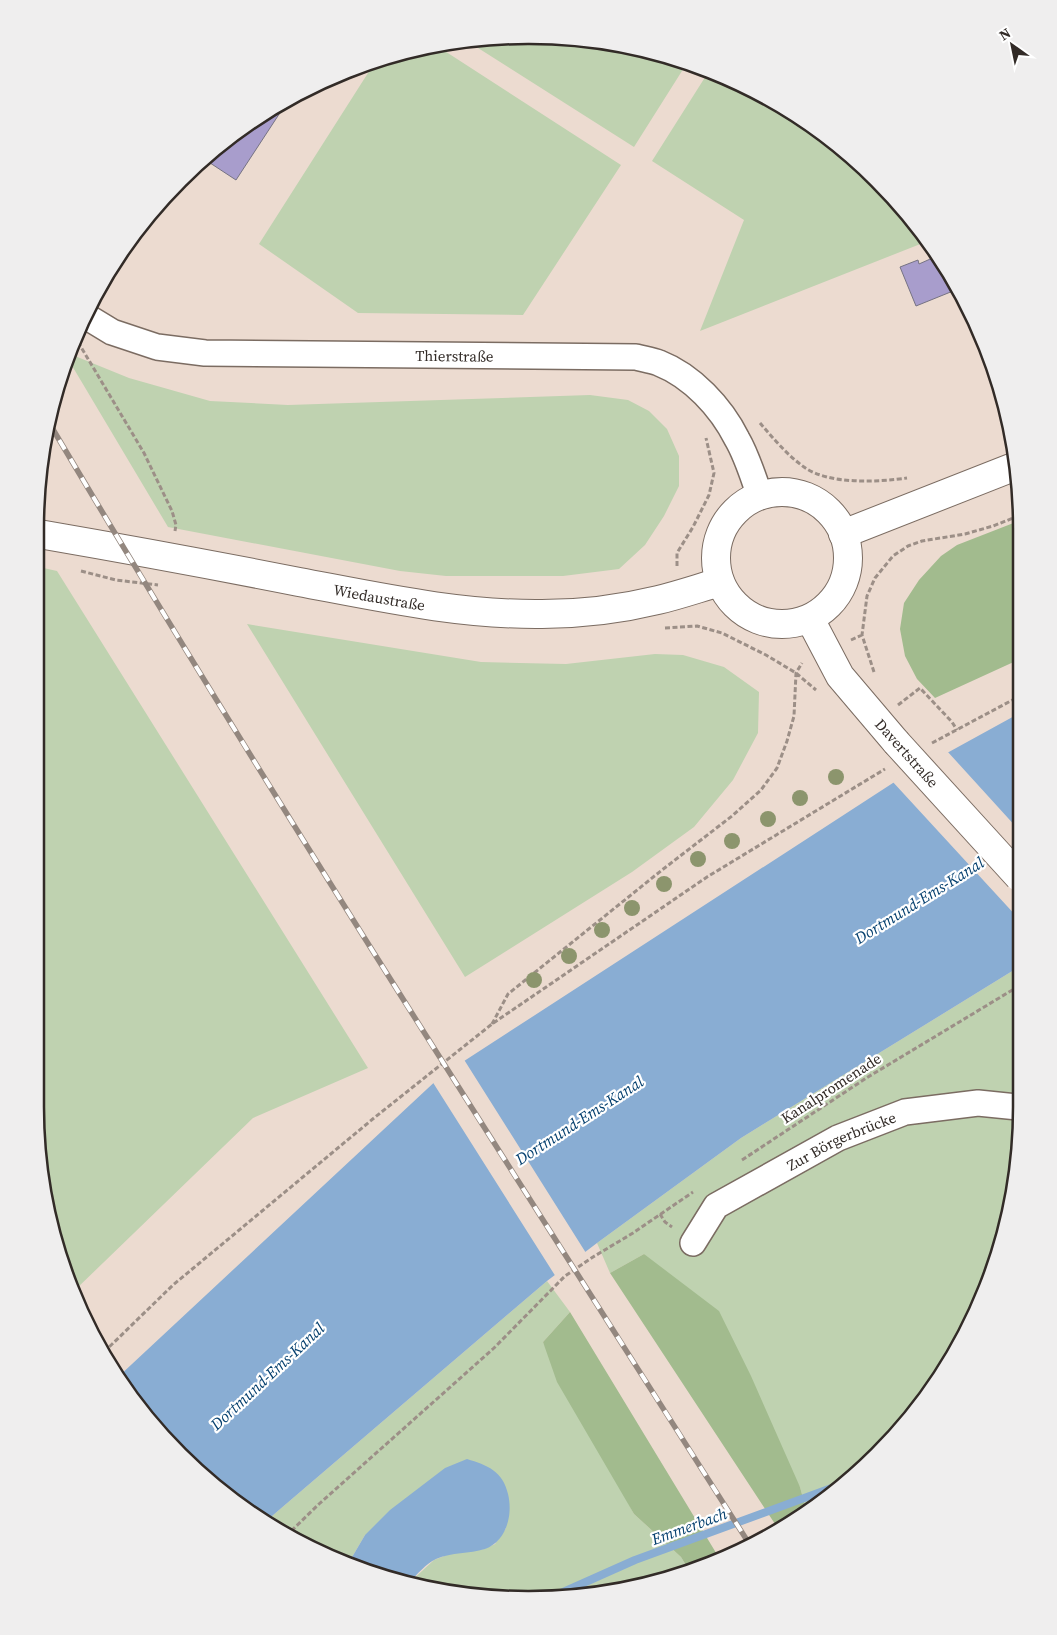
<svg xmlns="http://www.w3.org/2000/svg" width="1057" height="1635" viewBox="0 0 1057 1635" font-family="'Source Serif 4',serif">
	<style>
		.green { fill: #bfd2b0 }
		.forest { fill: #a2bb8e }
		.water { fill: #89add3 }
		.pier { fill: #ecdbd0 }
		.lines { fill: none; stroke-linecap: round; stroke-linejoin: round }
		.stream { stroke: #89add3; stroke-width: 8 }
		.building { fill: #a89dcc; stroke: #767383 }
		.street-casing { stroke: #7b6c62; stroke-width: 28 }
		.secondary-casing { stroke: #7b6c62; stroke-width: 30 }
		.path { stroke: #9c8f87; stroke-width: 3; stroke-dasharray: 5 2.5; stroke-linecap: butt }
		.street { stroke: #fff; stroke-width: 25 }
		.secondary { stroke: #fff; stroke-width: 28 }
		.rail-casing { stroke: #93877f; stroke-width: 5.5 }
		.rail { stroke: #fff; stroke-width: 4; stroke-dasharray: 11; stroke-linecap: butt }
		.secondary-bridge-casing { stroke: #7b6c62; stroke-width: 30; stroke-linecap: butt }
		.secondary-bridge { stroke: #fff; stroke-width: 28 }
		.tree { fill: #8c956d }
		.labels { text-anchor: middle; dominant-baseline: central; stroke-width: 4.5; stroke-linejoin: round; paint-order: stroke }
		.street-label { font-size: 15px; fill: #322b27; stroke: #fff }
		.water-label { font-size: 16px; font-style: italic; fill: #043f6e; stroke: #fff }
		.rim { fill: none; stroke: #322b27; stroke-width: 2.5 }
	</style>
	<rect width="100%" height="100%" fill="#ecdbd0"/>
	<path class="green" d="M496 36 593 39 681 60 687 63 634 147 467 41Z
		M437 46 621 165 523 315 358 313 259 244 375 62 400 52Z
		M709 71 775 101 854 157 920 228 928 241 700 331 744 220 652 161Z
		M70 354 129 378 210 401 288 405 590 395 628 400 649 411 667 429 679 456V486L664 516 645 545 619 569 563 576H446L400 571 168 527 68 359Z
		M39 567 57 571 368 1068 253 1118 74 1291 61 1265 39 1171Z
		M247 624 481 662 566 664 655 654 683 655 724 667 759 692 758 733 733 780 694 827 632 872 465 977Z
		M1019 967 1018 1171 984 1296 956 1353 900 1432 807 1513 800 1487 644 1254 610 1273 597 1243 741 1138Z
		M547 1281 570 1312 543 1342 634 1514 681 1557 690 1572 656 1583 593 1596 497 1599 410 1582 434 1560 452 1553 484 1549 495 1544 506 1528 365 1535 348 1564 282 1534 265 1522Z"/>
	<path class="forest" d="M1021 520 1020 659 935 698 917 679 905 656 900 629 904 603 919 580 941 556 957 545Z
		M644 1254 719 1311 751 1376 800 1487 807 1513 779 1530 610 1273Z
		M570 1312 721 1561 690 1572 681 1557 634 1514 557 1382 543 1342Z"/>
	<path class="water" d="M1020 713 1019 967 741 1138 597 1243 547 1281 265 1522 228 1498 179 1455 118 1381 117 1378 441 1076 896 781Z
		M467 1459C487 1465 503 1471 508 1494 513 1514 507 1541 485 1549 469 1554 452 1552 436 1559 426 1564 417 1574 410 1582L370 1574 348 1564 365 1535 390 1510 445 1468Z"/>
	<path class="pier" d="M947 751 1019 830V919L892 781Z
		M463 1058 586 1253 556 1277 432 1081 439 1074Z"/>
	<g class="lines">
		<path class="stream" d="M552 1597 635 1560 837 1486"/>
	</g>
	<path class="building" d="M289 99 236 180 204 159 228 137Z
		M937 256 958 289 916 306 900 267 918 260 919 264Z"/>
	<g class="lines">
		<g class="street-casing">
			<g id="street">
				<path id="s1" d="M84 315 112 332 157 347 205 353 636 357C643 359 652 360 659 363 692 376 721 407 737 439 747 456 753 477 760 496"/>
				<path id="s2" d="M693 1243 716 1206 838 1138 905 1112 978 1103 1018 1107"/>
			</g>
		</g>
		<g class="secondary-casing">
			<g id="secondary">
				<circle cx="782" cy="558" r="66"/>
				<path id="s3" d="M39 534C126 549 213 565 299 582 379 597 460 615 542 614 581 614 621 609 658 600 679 595 699 588 720 582"/>
				<path d="M843 534 1016 466"/>
				<path d="M810 619 840 676 896 742"/>
			</g>
		</g>
		<path class="path" d="M78 342 144 453 172 511 176 525 175 531
			M760 423C773 438 787 455 804 467 829 485 879 482 907 478
			M677 566V553L693 527 709 495 714 473 706 438
			M81 571 116 580 158 585
			M665 628 697 626 722 633 766 655 796 673 816 690
			M851 640 862 635
			M874 672 862 635 867 596 875 578 893 556 908 546 922 541 965 534 993 526 1021 515
			M898 705 920 688 952 722 957 730
			M932 743 1020 696
			M492 1024 508 994 662 870 732 816 761 790 777 768 787 741 794 716 796 673 802 663
			M742 1160 868 1077 1019 986
			M660 1214 665 1222 672 1227
			M104 1352 173 1285 374 1118 492 1024 707 877 885 769
			M286 1536 319 1504 494 1348 565 1276 593 1257 633 1233 693 1192"/>
		<use href="#street" class="street"/>
		<use href="#secondary" class="secondary"/>
		<g class="rail-casing">
			<path id="rail" d="M48 421C273 801 513 1172 750 1545"/>
		</g>
		<use href="#rail" class="rail"/>
		<g class="secondary-bridge-casing">
			<path id="secondary-bridge" d="M896 742 1019 877"/>
		</g>
		<use href="#secondary-bridge" class="secondary-bridge"/>
	</g>
	<g class="tree">
		<circle cx="836" cy="777" r="8"/>
		<circle cx="800" cy="798" r="8"/>
		<circle cx="768" cy="819" r="8"/>
		<circle cx="732" cy="841" r="8"/>
		<circle cx="698" cy="859" r="8"/>
		<circle cx="664" cy="884" r="8"/>
		<circle cx="632" cy="908" r="8"/>
		<circle cx="602" cy="930" r="8"/>
		<circle cx="569" cy="956" r="8"/>
		<circle cx="534" cy="980" r="8"/>
	</g>
	<g class="labels">
		<g class="street-label">
			<text stroke="none"><textPath href="#s1" startOffset="378">Thierstraße</textPath></text>
			<text stroke="none"><textPath href="#s3" startOffset="346">Wiedaustraße</textPath></text>
			<text transform="translate(907 753) rotate(48)">Davertstraße</text>
			<text transform="translate(831 1088) rotate(-33)">Kanalpromenade</text>
			<text stroke="none"><textPath href="#s2" startOffset="185">Zur Börgerbrücke</textPath></text>
		</g>
		<g class="water-label">
			<text transform="translate(919 900) rotate(-32)">Dortmund-Ems-Kanal</text>
			<text transform="translate(579 1120) rotate(-33)">Dortmund-Ems-Kanal</text>
			<text transform="translate(267 1376) rotate(-43)">Dortmund-Ems-Kanal</text>
			<text transform="translate(689 1526) rotate(-20)">Emmerbach</text>
		</g>
	</g>
	<path d="M0 0H1057V1635H0ZM528 44H529A484 484 0 0 1 1013 528V1107A484 484 0 0 1 529 1591H528A484 484 0 0 1 44 1107V528A484 484 0 0 1 528 44Z" fill="#efeeee" fill-rule="evenodd"/>
	<path class="rim" d="M528 44H529A484 484 0 0 1 1013 528V1107A484 484 0 0 1 529 1591H528A484 484 0 0 1 44 1107V528A484 484 0 0 1 528 44Z"/>
	<g transform="translate(1012 45) rotate(327)" stroke="#ffffff" stroke-width="4" paint-order="stroke">
	<path d="M0-4L9 19L0 12L-9 19Z" fill="#322b27"/>
	<text y="-8" font-size="14" font-weight="bold" text-anchor="middle" fill="#322b27">N</text>
	</g>
</svg>
